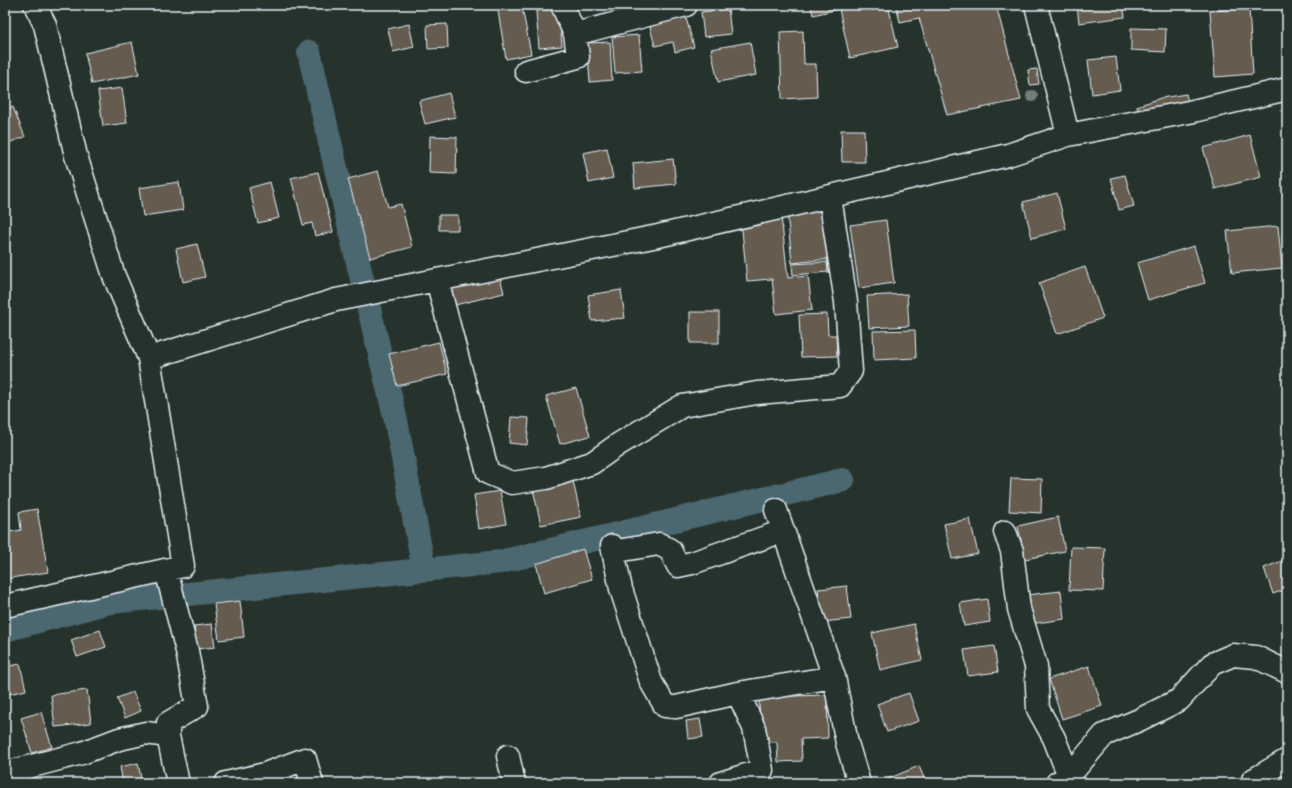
<svg xmlns="http://www.w3.org/2000/svg" width="1292" height="788" viewBox="0 0 1292 788" font-family="'Shantell Sans',sans-serif">
	<style>
		.lines { fill: none; stroke-linecap: round; stroke-linejoin: round }
		.canal { stroke: #4b6771; stroke-width: 24 }
		.building { fill: #655b4f; stroke: #e8f1f8 }
		.minor-casing { stroke: #e8f1f8; stroke-width: 25 }
		.minor { stroke: #26332d; stroke-width: 22 }
		.tree { fill: #6f7f7a }
	</style>
	<rect width="100%" height="100%" fill="#26332d"/>
	<filter id="ink" filterUnits="userSpaceOnUse"><feTurbulence type="fractalNoise" baseFrequency=".025" numOctaves="2"/><feDisplacementMap in="SourceGraphic" scale="8" xChannelSelector="R" yChannelSelector="G"/><feConvolveMatrix kernelMatrix="1 2 1 2 8 2 1 2 1" color-interpolation-filters="sRGB"/></filter>
	<g filter="url(#ink)">
		<g class="lines">
			<path class="canal" d="M309 52 354 246 396 421 424 570
				M5 630 110 602 500 562 843 480"/>
		</g>
		<path class="building" d="M811 5H888L898 47 850 58 839 9 813 15Z
			M896 5H996L1021 100 947 115 919 18 900 22Z
			M1077 5H1123L1125 17 1079 23Z
			M522 7 531 54 506 59 498 11Z
			M559 9 562 46 539 48 536 11Z
			M728 9 731 34 704 37 701 12Z
			M1249 9 1253 74 1215 77 1210 11Z
			M685 14 694 47 675 52 673 42 655 46 649 23Z
			M409 24 414 47 393 52 388 29Z
			M447 24 448 48 428 49 427 25Z
			M1131 28 1166 29 1165 52 1131 50Z
			M803 31 804 64H816L817 97 782 99 780 32Z
			M639 35 642 71 615 73 612 37Z
			M132 42 139 74 92 84 85 53Z
			M610 42 612 80 590 82 587 43Z
			M750 42 756 75 718 82 711 49Z
			M1116 57 1120 90 1092 94 1088 60Z
			M1037 69 1039 84 1030 85 1028 70Z
			M122 88 127 123 103 126 98 91Z
			M449 93 455 117 425 124 419 101Z
			M1186 94 1189 106 1139 118 1137 106 1161 98Z
			M13 107 25 137 5 144V110Z
			M841 130H864L865 162H842Z
			M1250 135 1261 177 1215 189 1203 148Z
			M430 136 457 137 456 174 429 173Z
			M607 148 613 178 589 183 583 153Z
			M673 159 676 184 635 188 633 163Z
			M378 171 388 207 401 204 412 247 370 258 348 179Z
			M318 172 333 232 315 236 312 223 303 225 291 178Z
			M1125 175 1134 206 1119 210 1111 178Z
			M179 182 183 210 143 216 139 188Z
			M270 182 279 218 258 223 249 188Z
			M1057 193 1066 229 1032 238 1023 202Z
			M1287 195V214L1283 196Z
			M824 207 829 259 792 263 787 211Z
			M439 215H458V230H439Z
			M781 216 788 278 808 276 812 310 776 314 772 279 747 281 741 220Z
			M886 220 894 283 859 288 850 225Z
			M1278 226 1282 268 1232 273 1227 231Z
			M197 244 205 277 183 282 176 249Z
			M1194 246 1205 283 1148 300 1137 263Z
			M827 262 828 272 793 275 792 264Z
			M1085 267 1103 318 1057 334 1039 283Z
			M499 273 504 293 447 307 442 288Z
			M621 290 625 318 592 321 588 295Z
			M907 294 909 326 869 328 867 296Z
			M690 312H719V343H690Z
			M827 314 828 335H836L837 356 801 357 799 315Z
			M915 330 916 358 874 360 873 331Z
			M439 342 447 374 397 386 389 354Z
			M576 388 590 436 560 444 546 396Z
			M511 417 529 418 527 445 509 443Z
			M1011 478 1042 479 1041 513 1009 511Z
			M573 481 581 517 541 525 533 489Z
			M500 491 506 524 479 529 474 495Z
			M5 504 10 532 21 530 19 512 37 509 48 572 5 579Z
			M1058 517 1065 551 1025 559 1018 526Z
			M970 519 978 554 952 559 944 524Z
			M1071 547 1105 548 1103 591 1069 590Z
			M583 549 592 579 544 593 536 564Z
			M1287 559V589L1273 594 1264 568Z
			M847 586 851 619 822 622 818 589Z
			M1061 591 1064 619 1030 624 1027 595Z
			M987 599 990 622 964 626 960 603Z
			M240 601 244 637 219 640 214 604Z
			M212 624 215 647 197 649 194 626Z
			M914 624 922 660 880 670 872 633Z
			M100 630 106 647 77 657 71 640Z
			M994 646 998 672 968 676 964 650Z
			M20 664 26 690 5 695V667Z
			M1089 666 1102 706 1062 719 1049 679Z
			M87 690 91 723 55 727 51 695Z
			M133 692 141 711 125 718 117 698Z
			M909 693 919 721 887 732 877 704Z
			M827 695 828 738 801 739 802 761 778 762 777 742H760L759 697Z
			M41 712 52 747 32 753 21 718Z
			M700 719 703 737 688 739 686 721Z
			M138 763 142 783H123L120 767Z
			M919 766 926 783H886L885 780Z
			M1287 775V783H1279L1278 777Z
			M283 778 284 783H262Z
			M595 779 596 783H581Z"/>
		<g class="lines">
			<g class="minor-casing">
				<path id="minor" d="M562 5 575 34 686 5
					M1036 5 1068 135
					M526 71 578 57 575 34
					M437 280 488 473 512 483 546 478 592 463 619 444 682 406 757 393 840 386 851 371 846 302 830 197
					M149 358 336 300 658 236 1008 155 1068 135 1189 112 1287 89
					M776 510 834 677 847 743 859 783
					M1005 532 1012 551 1019 609 1036 666 1038 709 1054 738 1069 776
					M612 546 621 589 651 682 665 706 676 707 738 693 754 728 762 770 721 783
					M614 556 623 550 659 544 670 550 678 566 692 563 783 531
					M166 570 187 651 197 706 168 723V736L178 783
					M5 606 183 566 149 358 114 276 76 156 45 25 35 5
					M738 693 834 677
					M508 756 514 783
					M5 773 82 753 119 739 146 733 168 736
					M226 783 265 774 305 759 312 783
					M1057 783 1069 776 1104 735 1139 720 1179 700 1212 664 1233 655 1256 657 1287 672
					M1253 783V780L1287 760"/>
			</g>
			<use href="#minor" class="minor"/>
		</g>
		<circle class="tree" cx="1032" cy="96" r="6"/>
	</g>
	<rect width="1292" height="788" fill="none" stroke="#26332d" stroke-width="20"/>
	<rect x="10" y="10" width="1272" height="768" fill="none" stroke="#e8f1f8" stroke-width="1.5" filter="url(#ink)"/>
</svg>
